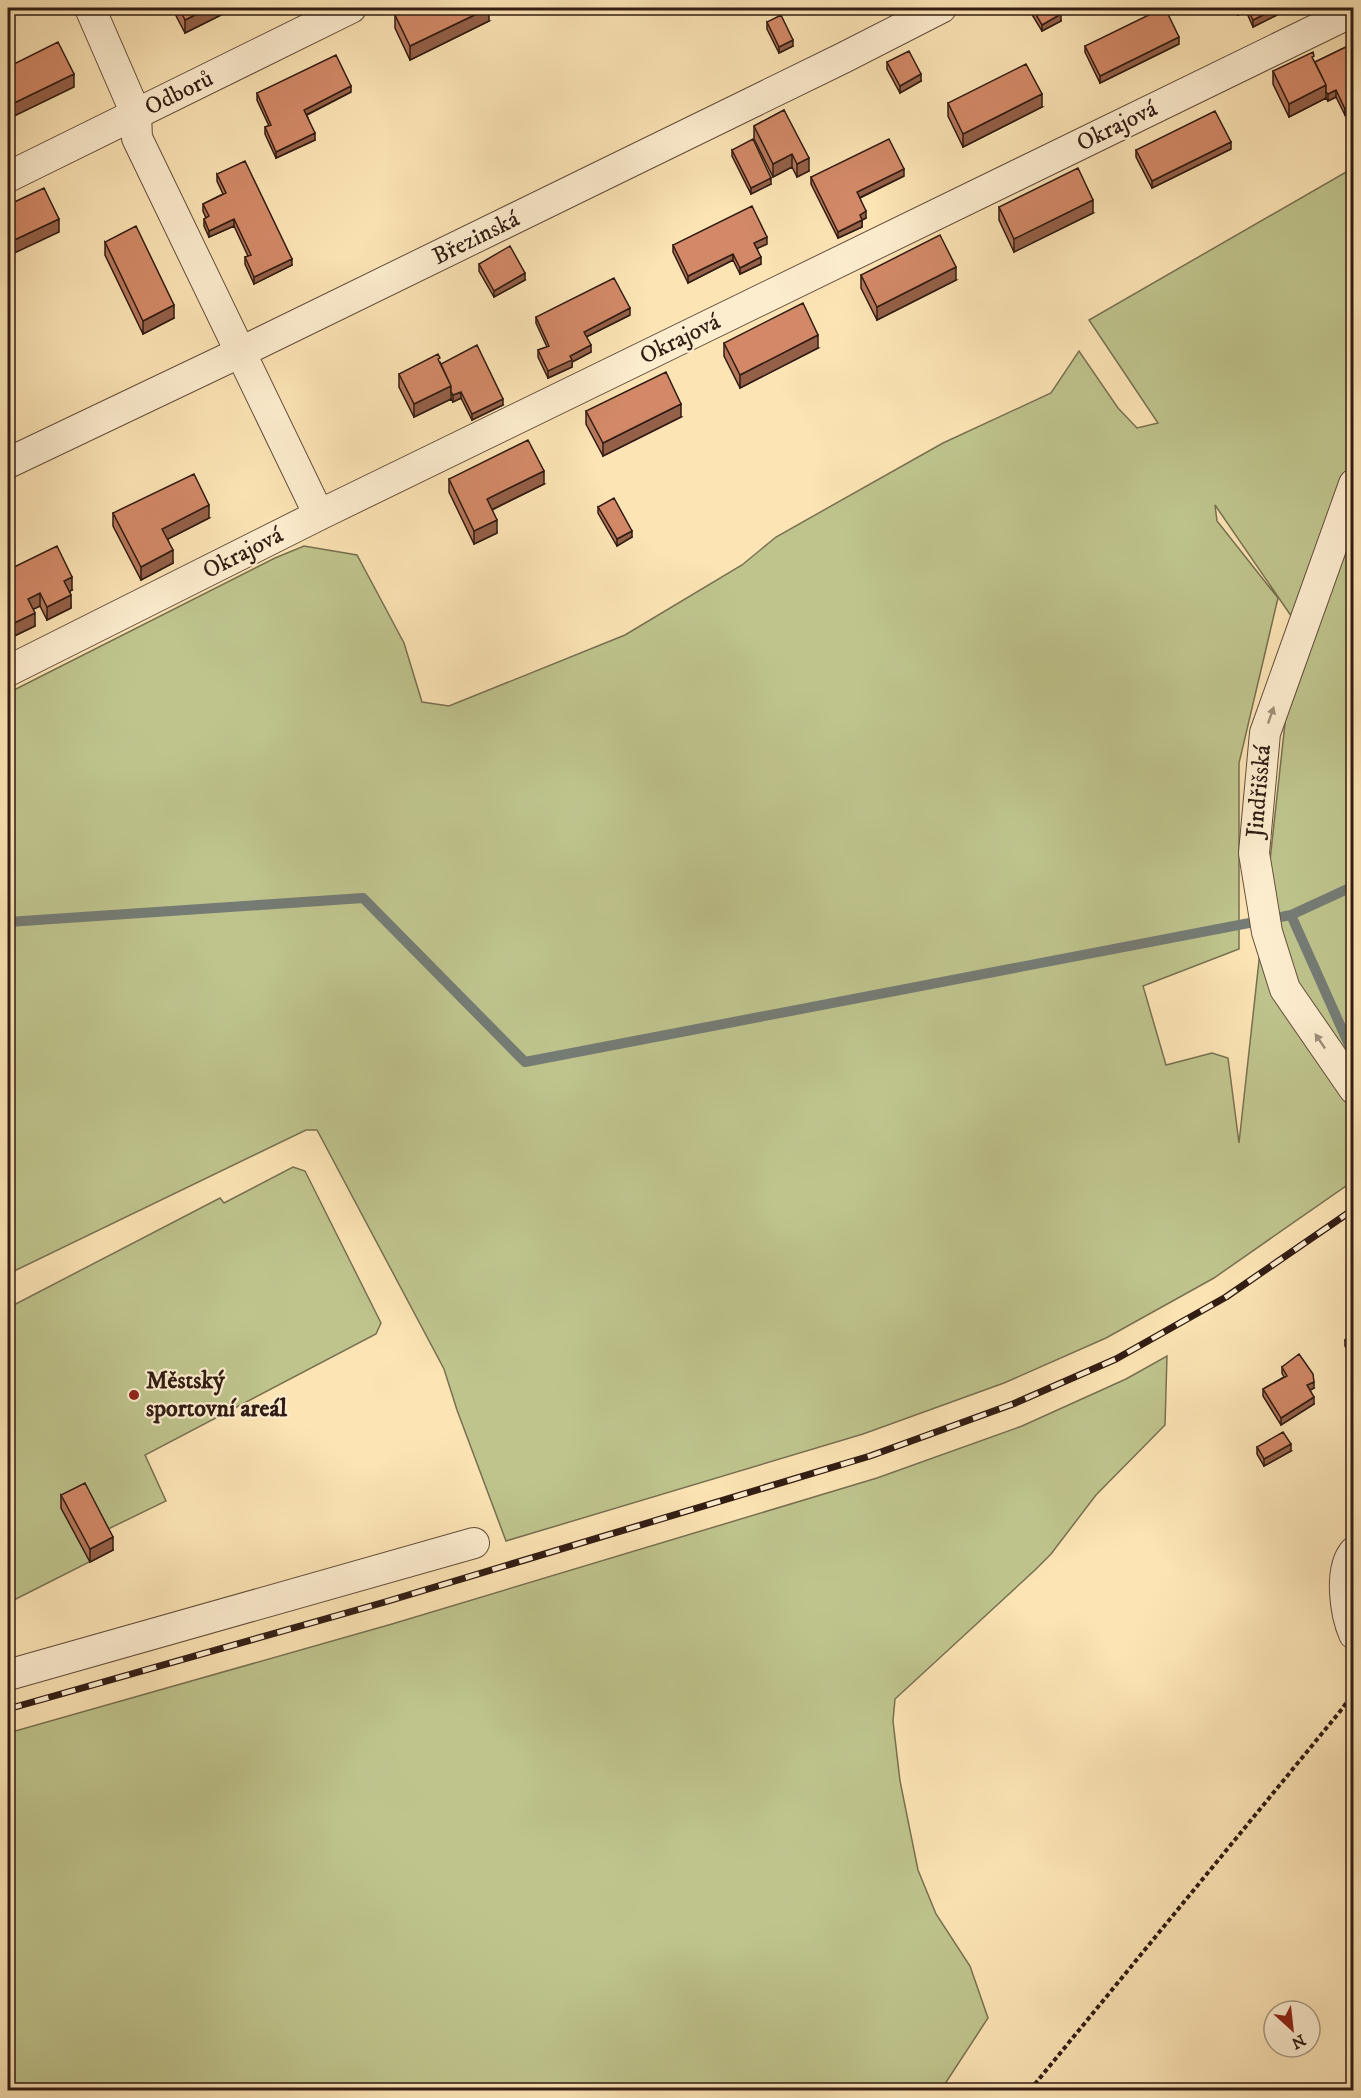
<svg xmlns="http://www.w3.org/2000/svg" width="1361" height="2098" viewBox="0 0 1361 2098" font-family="'IM FELL DW Pica',serif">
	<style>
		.green { fill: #bfc48d; stroke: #787050; stroke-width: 1.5; fill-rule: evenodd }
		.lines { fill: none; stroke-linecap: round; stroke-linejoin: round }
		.stream { stroke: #757c75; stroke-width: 10 }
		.street-casing { stroke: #644e3c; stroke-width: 32 }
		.path { stroke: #311c13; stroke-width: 4; stroke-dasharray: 4.5 3; stroke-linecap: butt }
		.street { stroke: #fdedcf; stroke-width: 30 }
		.rail-casing { stroke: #311c13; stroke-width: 7 }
		.rail { stroke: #fdedcf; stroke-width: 4.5; stroke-dasharray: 14; stroke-linecap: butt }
		.wall { fill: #b57659; stroke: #311c13; stroke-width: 1.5 }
		.shaded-wall { fill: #946048; stroke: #311c13; stroke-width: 1.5 }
		.building { fill: #d38967; stroke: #311c13; stroke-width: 1.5 }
		.oneway { fill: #a18f7a }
		.poi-dot { fill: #8f2418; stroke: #fdedcf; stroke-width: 2 }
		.labels { text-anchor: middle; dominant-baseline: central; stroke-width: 4.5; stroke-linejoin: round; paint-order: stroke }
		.street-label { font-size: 24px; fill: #311c13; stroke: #fdedcf }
		.poi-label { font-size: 24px; font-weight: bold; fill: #311c13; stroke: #fdedcf; text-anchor: start }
	</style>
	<rect width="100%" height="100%" fill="#fce4b5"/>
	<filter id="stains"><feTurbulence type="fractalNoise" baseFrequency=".00333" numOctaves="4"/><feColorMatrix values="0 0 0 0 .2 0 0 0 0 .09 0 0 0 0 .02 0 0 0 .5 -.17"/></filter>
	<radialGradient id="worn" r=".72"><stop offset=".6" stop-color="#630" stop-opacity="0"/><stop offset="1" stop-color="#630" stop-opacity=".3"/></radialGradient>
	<path class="green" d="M1353 168V1181L1214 1278 1106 1338 1004 1383 863 1434 506 1541 457 1410 444 1369 317 1130H306L8 1274V693L275 558 304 546 357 555 404 643 422 702 449 706 625 635 742 565 776 537 943 443 1051 393 1079 351 1118 408 1137 428 1158 423 1089 320ZM1215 505 1296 623 1239 1143 1228 1058 1212 1053 1166 1065 1143 986 1239 949V763L1278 598 1217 521Z
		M293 1167 305 1171 381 1323 376 1334 145 1455 166 1501 104 1531 113 1550 8 1603V1308L220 1198 224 1203Z
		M1167 1356 1165 1425 1096 1495 1051 1554 1035 1570 895 1699 893 1721 900 1781 918 1870 936 1914 970 1966 988 2018 941 2090H8V1733L392 1624 877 1478 1022 1426 1126 1379Z"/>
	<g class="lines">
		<path class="stream" d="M1291 915 1354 886
			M8 922 363 898 525 1062 1291 915 1354 1056"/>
		<g class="street-casing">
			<path id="street" d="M90 8 136 114 137 138 319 515
				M8 177 351 8
				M8 463 241 352 843 58 941 8
				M1354 484 1265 733 1254 853 1267 932 1285 989 1354 1089
				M8 671 319 515 1354 11
				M1354 1552C1339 1570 1345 1613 1354 1634
				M8 1675 474 1543"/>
		</g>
		<path class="path" d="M1030 2090 1342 1709 1354 1692"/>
		<use href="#street" class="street"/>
		<g class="rail-casing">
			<path id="rail" d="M8 1709 385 1602 870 1456 1013 1404 1116 1359 1226 1297 1354 1209"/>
		</g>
		<use href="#rail" class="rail"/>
	</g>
	<path class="wall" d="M172 8H235L185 33Z
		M841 8H856L845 14Z
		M1028 8H1056L1061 21 1042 31Z
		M1234 8H1276L1277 15 1253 27 1246 11 1238 15Z
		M395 15 489 21 410 60 395 28Z
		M767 22 793 46 779 53 767 29Z
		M1179 44 1100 83 1085 52V46Z
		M1352 44 1345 115 1336 97 1328 101 1326 98 1289 117 1273 84V71L1314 61 1315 62Z
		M887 62 921 81 900 93 887 69Z
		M351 92 307 115 315 140 276 158 265 134V127L269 126 257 100V93Z
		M948 103 1042 107 963 147 948 116Z
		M784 110 809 171 797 177 792 167 773 177 754 139V126Z
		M1231 149 1152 188 1136 157V150Z
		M732 150 771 184 751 194 732 156Z
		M217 174 292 265 254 284 245 264V257L248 256 234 226 209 237 204 226V219L206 218 203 211V204L223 194 217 181Z
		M904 176 860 198 866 218 862 220V227L838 238 811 184V177Z
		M999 207 1093 213 1014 252 999 220Z
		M105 242 174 318 143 334 105 255Z
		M767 244 757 248 761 264 740 274 733 260 688 283 673 252V245Z
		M479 264 525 280 494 297 479 271Z
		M861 275 956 280 877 320 861 288Z
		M630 315 586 337 591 352 572 362V367L548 378 538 357V350L547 347 536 323V317Z
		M724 343 818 348 740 388 724 356Z
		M440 362 441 364 503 405 472 420 461 398 453 402 451 399 414 417 399 387V374Z
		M586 411 681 417 603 456 586 424Z
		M449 479 544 484 492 510 497 533 474 544 449 492Z
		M598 507 632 537 617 546 598 513Z
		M113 513 209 518 168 539 173 563 141 580 113 526Z
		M8 570 72 590 70 591 71 608 47 620 40 606 33 609 35 626 8 639Z
		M1353 1334V1358L1345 1346V1340Z
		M1282 1367 1314 1388 1310 1390 1314 1404 1281 1425 1263 1396V1389L1284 1377 1282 1373Z
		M1257 1447 1291 1451 1264 1466 1257 1454Z
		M61 1495 113 1550 90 1562 61 1508Z"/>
	<path class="shaded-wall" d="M209 8H235L185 33V20Z
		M489 8V21L410 60V46Z
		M695 8H706L695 12Z
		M845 8H856L845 14Z
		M1240 8H1246V11L1238 15V9Z
		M1277 8V15L1253 27V20Z
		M1061 14V21L1042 31V25Z
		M1179 37V44L1100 83V76Z
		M793 40V46L779 53V47Z
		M74 74V87L8 119V106Z
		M921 74V81L900 93V86Z
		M1326 85V98L1289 117V104Z
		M351 86V92L304 116V110Z
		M1336 90V97L1328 101V94Z
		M1042 94V107L963 147V134Z
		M1353 105V111L1345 115V109Z
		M315 133V140L276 158V152Z
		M1231 142V149L1152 188V181Z
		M792 154V167L773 177V164Z
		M809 158V171L797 177V164Z
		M904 169V176L857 199V192Z
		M771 178V184L751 194V188Z
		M1093 200V213L1014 252V239Z
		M866 211V218L860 221V215Z
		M59 219V232L8 256V243Z
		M234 219V226L209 237V231Z
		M862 220V227L838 238V232Z
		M767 237V244L754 250V243Z
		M733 254V260L688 283V276Z
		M761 257V264L740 274V268Z
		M292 259V265L254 284V277Z
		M956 267V280L877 320V307Z
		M525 273V280L494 297V291Z
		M174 305V318L143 334V321Z
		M630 308V315L584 338V332Z
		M818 335V348L740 388V375Z
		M591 345V352L572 362V367L548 378V371L570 356Z
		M451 386V399L414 417V404Z
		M461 392V398L453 402V395Z
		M503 399V405L472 420V414Z
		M681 404V417L603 456V443Z
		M544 471V484L487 512V499Z
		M209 505V518L162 542V529Z
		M497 520V533L474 544V531Z
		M632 531V537L617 546V539Z
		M173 550V563L141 580V567Z
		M72 577V590L64 594V581Z
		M40 593V606L28 612V599Z
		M71 595V608L47 620V607Z
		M35 613V626L8 639V626Z
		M1314 1382V1388L1307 1392V1385Z
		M1314 1397V1404L1281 1425V1418Z
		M1291 1444V1451L1264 1466V1459Z
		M113 1537V1550L90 1562V1549Z"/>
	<path class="building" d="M179 8H209L185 20Z
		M411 8H489L410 46 395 15Z
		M1032 8H1056L1061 14 1042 25Z
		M1163 8H1165L1179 37 1100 76 1085 46Z
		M1247 8H1277L1253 20Z
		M781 15 793 40 779 47 767 22Z
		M58 42 74 74 8 106V67Z
		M1352 44 1353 47V105L1345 109 1336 90 1328 94 1326 92V85L1315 62Z
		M909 51 921 74 900 86 887 62Z
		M1313 52 1314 56 1312 57 1326 85 1289 104 1273 71Z
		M336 55 351 86 304 110 315 133 276 152 265 127 271 125 257 93Z
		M1026 64 1042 94 963 134 948 103Z
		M784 110 809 158 797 164 792 154 773 164 754 126Z
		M1215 111 1231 142 1152 181 1136 150Z
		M753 139 771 178 751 188 732 150Z
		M889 139 904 169 857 192 866 211 860 215 862 220 838 232 811 177Z
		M245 161 292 259 254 277 245 257 251 255 234 219 209 231 204 219 209 216 203 204 226 193 217 174Z
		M1078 168 1093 200 1014 239 999 207Z
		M44 188 59 219 8 243V205Z
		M752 206 767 237 754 243 761 257 740 268 733 254 688 276 673 245Z
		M136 226 174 305 143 321 105 242Z
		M940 235 956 267 877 307 861 275Z
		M510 246 525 273 494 291 479 264Z
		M614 278 630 308 584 332 591 345 570 356 572 360 548 371 538 350 549 346 536 317Z
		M803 303 818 335 740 375 724 343Z
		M477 345 503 399 472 414 461 392 453 395 451 392V386L441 364Z
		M438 354 440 358 438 359 451 386 414 404 399 374Z
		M666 372 681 404 603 443 586 411Z
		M528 440 544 471 487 499 497 520 474 531 449 479Z
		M194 474 209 505 162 529 173 550 141 567 113 513Z
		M614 498 632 531 617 539 598 507Z
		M57 546 72 577 64 581 71 595 47 607 40 593 28 599 35 613 8 626V570Z
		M1353 1334V1351L1345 1340Z
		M1299 1354 1313 1374 1314 1382 1307 1385 1314 1397 1281 1418 1263 1389 1287 1376 1282 1367Z
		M1283 1432 1291 1444 1264 1459 1257 1447Z
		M85 1483 113 1537 90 1549 61 1495Z"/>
	<defs><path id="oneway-solid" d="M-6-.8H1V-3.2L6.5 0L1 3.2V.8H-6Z" transform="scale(1.5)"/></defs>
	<g class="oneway">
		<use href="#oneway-solid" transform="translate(1271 715) rotate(-71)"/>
		<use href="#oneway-solid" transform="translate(1320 1041) rotate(-124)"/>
	</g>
	<circle class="poi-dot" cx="134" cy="1395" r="6"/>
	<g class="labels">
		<g class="street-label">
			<text transform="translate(179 93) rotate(-26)">Odborů</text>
			<text transform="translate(1117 126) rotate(-26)">Okrajová</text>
			<text transform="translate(476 238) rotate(-26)">Březinská</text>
			<text transform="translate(680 339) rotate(-26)">Okrajová</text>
			<text transform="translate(243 553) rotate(-27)">Okrajová</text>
			<text transform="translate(1259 791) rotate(-85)">Jindřišská</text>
		</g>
		<g class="poi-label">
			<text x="146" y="1381">Městský<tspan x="146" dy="28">sportovní areál</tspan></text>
		</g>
	</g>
	<rect width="1361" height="2098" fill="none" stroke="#fce4b5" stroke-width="30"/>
	<rect x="9" y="9" width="1343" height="2080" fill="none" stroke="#311c13" stroke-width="3"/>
	<rect x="15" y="15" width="1331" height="2068" fill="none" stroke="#311c13" stroke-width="1.5"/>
	<g transform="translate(1292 2029) rotate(153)"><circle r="28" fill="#fdedcf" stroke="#ab9984" stroke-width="1.5"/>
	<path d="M0-4.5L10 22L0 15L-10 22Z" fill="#8f2418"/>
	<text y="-9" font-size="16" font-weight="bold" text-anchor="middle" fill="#311c13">N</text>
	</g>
	<rect width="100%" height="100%" filter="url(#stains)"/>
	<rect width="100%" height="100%" fill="url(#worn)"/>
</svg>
